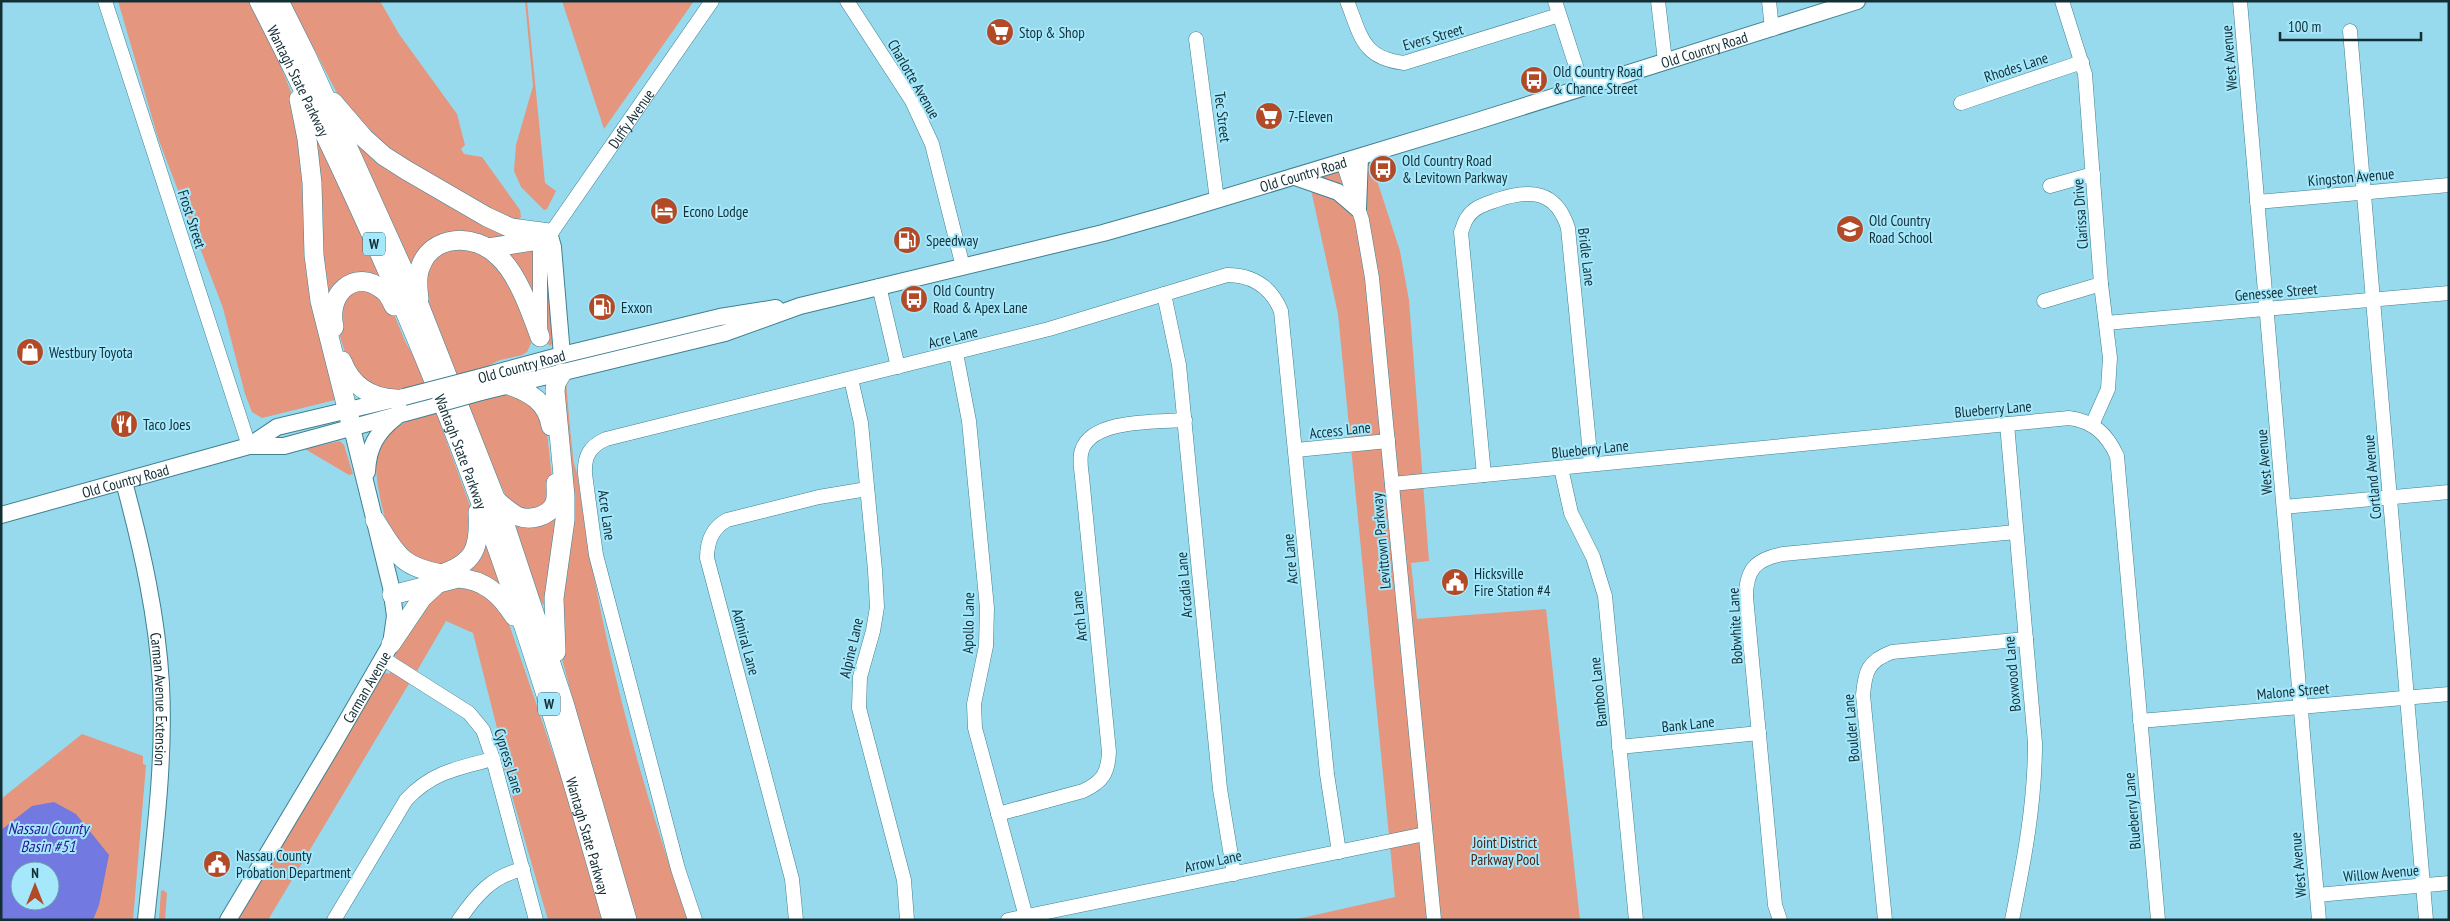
<svg xmlns="http://www.w3.org/2000/svg" width="2450" height="921" viewBox="0 0 2450 921" font-family="'PT Sans Narrow',sans-serif">
	<style>
		.green { fill: #e4967e; fill-rule: evenodd }
		.water { fill: #7279e0; fill-rule: evenodd }
		.lines { fill: none; stroke-linecap: round; stroke-linejoin: round }
		.minor-casing { stroke: #3f8091; stroke-width: 15 }
		.major-casing { stroke: #3f8091; stroke-width: 18 }
		.highway-casing { stroke: #3f8091; stroke-width: 20 }
		.minor { stroke: #fff; stroke-width: 14 }
		.major { stroke: #fff; stroke-width: 16 }
		.highway { stroke: #fff; stroke-width: 19 }
		.major-bridge-casing { stroke: #3f8091; stroke-width: 18; stroke-linecap: butt }
		.major-bridge { stroke: #fff; stroke-width: 16 }
		.labels { text-anchor: middle; dominant-baseline: central; stroke-width: 4; stroke-linejoin: round; paint-order: stroke }
		.shield { fill: #a5e7fb; stroke: #3f6671; stroke-width: 1 }
		.shield-label { font-size: 14px; font-weight: bold; fill: #132f36 }
		.poi-label { font-size: 15px; fill: #132f36; stroke: #a5e7fb; text-anchor: start }
		.street-label { font-size: 15px; fill: #132f36; stroke: #a5e7fb }
		.park-label { font-size: 15px; fill: #502214; stroke: #a5e7fb }
		.water-label { font-size: 16px; font-style: italic; fill: #2c1792; stroke: #a5e7fb }
	</style>
	<rect width="100%" height="100%" fill="#98daed"/>
	<path class="green" d="M118 1H250L275 51 291 92 302 136 338 396 335 400 262 418 252 412 245 394 223 308 158 138Z
		M289 1H380L399 34 457 114 465 145 461 149 464 154 482 157 520 210 521 217 517 223 510 224 377 142 340 99Z
		M525 1H527L545 183 556 191 547 209 544 210 521 187 514 171 516 145 533 86Z
		M562 1H694L604 129Z
		M347 129 521 236 496 238 478 235 411 265 403 255Z
		M314 130 384 275 378 280 325 298Z
		M1369 156 1400 251 1409 300 1429 561 1411 563 1417 619 1546 609 1580 920H1293L1395 897 1338 314 1308 176Z
		M459 244 490 254 524 304 532 341 527 352 522 355 500 360 480 370 452 375 426 295 425 272 431 259Z
		M534 246V298L506 250Z
		M544 246 549 247 552 344 550 346 548 344Z
		M360 287 389 302 405 341 428 382 394 391 370 385 349 366 335 320 337 305Z
		M566 380C568 405 570 431 573 456 573 463 577 471 578 478 598 628 638 777 688 920H632L562 659 559 640V385Z
		M502 394 529 397 547 432 553 488 550 502 539 511 510 505 463 404Z
		M439 411 441 426 472 511C476 539 459 570 427 564 424 564 419 564 416 562 409 559 395 545 392 538 384 520 371 468 378 450 388 423 416 418 439 411Z
		M340 441 344 445 353 474 349 475 305 449Z
		M559 511 546 604 543 605 533 587 506 512Z
		M486 545 498 567 508 600 466 573Z
		M474 585 504 609 579 830 604 920H548L501 758 497 728 473 633 446 621 417 671 396 659 395 650 428 599 445 588Z
		M391 671 410 682 268 920H237L384 672 389 674Z
		M82 734 143 756V764L146 765 133 920H1V799ZM20 871H50V901H20Z
		M163 890 167 893 165 920H159L161 891Z"/>
	<path class="water" d="M54 802 76 814 109 855 99 905 93 920H1V830L32 806ZM20 871H50V901H20Z"/>
	<g class="lines">
		<g class="minor-casing">
			<g id="minor">
				<path d="M105 1 249 446"/>
				<path d="M847 1 912 101 932 144 963 267"/>
				<path d="M1347 1C1361 36 1362 58 1404 63L1559 15"/>
				<path d="M1555 1 1583 88"/>
				<path d="M1658 1 1665 61"/>
				<path d="M1769 1 1772 29"/>
				<path d="M2062 1 2085 74 2101 284 2110 358 2108 389 2092 425"/>
				<path d="M2240 1 2319 920"/>
				<path d="M2350 31 2426 920"/>
				<path d="M1196 39 1217 200"/>
				<path d="M1961 103 2082 62"/>
				<path d="M1343 162 1362 220 1372 278 1434 920"/>
				<path d="M2050 186 2093 174"/>
				<path d="M2257 202 2449 185"/>
				<path d="M879 286 898 367"/>
				<path d="M1164 294 1179 365 1220 789 1234 874"/>
				<path d="M2044 301 2101 284"/>
				<path d="M2106 323 2449 293"/>
				<path id="s1" d="M540 326V249L712 1"/>
				<path d="M956 353 969 421 987 608 986 646 974 704 975 728 1026 917"/>
				<path d="M851 379 861 423 875 570 877 607 873 631 860 677 859 708 904 880 907 920"/>
				<path d="M2007 424 2035 743C2035 804 2024 861 2012 920"/>
				<path d="M1296 450 1388 441"/>
				<path d="M1561 468 1571 513 1593 557 1605 596 1636 920"/>
				<path d="M1484 475 1461 232C1463 228 1464 222 1467 218 1474 207 1485 204 1497 200 1530 189 1556 190 1568 228L1591 464"/>
				<path d="M1392 484 2069 418C2093 421 2107 434 2117 456L2158 920"/>
				<path d="M2284 507 2449 492"/>
				<path d="M384 659 469 713 483 730 493 759 536 920"/>
				<path d="M2140 721 2449 694"/>
				<path d="M1619 747 1759 733"/>
				<path d="M998 814 1083 791C1102 782 1108 774 1109 752L1082 477C1081 468 1079 458 1082 450 1092 419 1157 422 1185 420"/>
				<path d="M2317 895 2449 883"/>
				<path d="M334 920 406 800C432 772 458 768 493 759"/>
				<path d="M459 920C476 895 492 876 523 869"/>
				<path d="M695 920 678 869 596 555 585 474C584 456 590 446 606 439L1049 329 1227 275C1253 275 1271 287 1281 311L1327 774 1339 852"/>
				<path d="M796 920 792 879 707 558C707 542 712 528 727 520L819 497 867 489"/>
				<path d="M1008 920 1425 834"/>
				<path d="M1780 920 1775 905 1746 597C1746 568 1757 559 1783 554L2016 532"/>
				<path d="M1885 920 1863 695C1865 671 1868 661 1892 652L2026 639"/>
			</g>
		</g>
		<g class="major-casing">
			<g id="major">
				<path d="M1295 177 1338 192 1358 209"/>
				<path d="M1358 209 1360 157"/>
				<path d="M549 233 553 247 562 355"/>
				<path id="s2" d="M477 378 562 355 720 317 776 308"/>
				<path id="s3" d="M481 392 725 333 800 306 1103 233 1170 214 1474 122 1857 1"/>
				<path d="M249 446H284L438 404"/>
				<path d="M367 472C368 447 377 432 396 417"/>
				<path id="s4" d="M124 482C142 549 157 615 161 684 165 763 154 842 146 920"/>
				<path id="s5" d="M1 515 249 446 277 427 395 399"/>
				<path id="s6" d="M228 920 335 741 391 644 395 616 391 587 352 428"/>
			</g>
		</g>
		<g class="highway-casing">
			<g id="highway">
				<path id="s7" d="M259 1C340 160 415 323 476 490 529 631 572 775 612 920"/>
				<path d="M279 1 306 55 420 307 501 513 564 703 627 920"/>
				<path d="M299 99 307 139 312 183 314 255 320 301 352 428"/>
				<path d="M333 102 364 138 384 156 406 170 487 217 511 228 549 233"/>
				<path d="M488 248 532 241 543 236"/>
				<path d="M419 299C418 289 416 278 420 268 431 234 475 233 498 256 518 274 531 312 540 337"/>
				<path d="M334 327C326 294 355 267 383 290 388 293 391 300 394 306"/>
				<path d="M342 361C351 385 370 398 396 399"/>
				<path d="M508 385C530 392 547 402 551 426"/>
				<path d="M495 499C502 505 509 512 517 516 530 521 549 517 555 503 557 497 556 490 556 483"/>
				<path d="M375 520C396 553 400 567 442 574"/>
				<path d="M438 575C475 564 480 548 478 512"/>
				<path d="M392 595 458 578C485 580 500 594 514 616"/>
				<path d="M391 644 422 598 437 584"/>
				<path d="M556 652 554 598 565 520V496L555 391 556 383 562 373"/>
			</g>
		</g>
		<use href="#minor" class="minor"/>
		<use href="#major" class="major"/>
		<use href="#highway" class="highway"/>
		<g class="major-bridge-casing">
			<path id="major-bridge" d="M404 397 477 378
				M438 404 481 392"/>
		</g>
		<use href="#major-bridge" class="major-bridge"/>
	</g>
	<defs>
		<g id="supermarket-disc" transform="scale(1.4375)"><circle r="9.5" fill="#b24a28" stroke="#a5e7fb"/><path d="M-6-5.5h2.5l.6 2H6L4.5 2H-2.5L-4.4-4H-6ZM-1.5 3.2a1.3 1.3 0 1 0 .1 0ZM3 3.2a1.3 1.3 0 1 0 .1 0Z" fill="#fff"/></g>
		<g id="bus-disc" transform="scale(1.4375)"><circle r="9.5" fill="#b24a28" stroke="#a5e7fb"/><path d="M-5-6H5V4H4V6H2V4H-2V6H-4V4H-5ZM-3.5-4V0h7V-4ZM-3.5 1.2v1.5H-2V1.2ZM2 1.2v1.5H3.5V1.2Z" fill="#fff"/></g>
		<g id="hotel-disc" transform="scale(1.4375)"><circle r="9.5" fill="#b24a28" stroke="#a5e7fb"/><path d="M-6-4.5h1.5V1H6V5H4.5V3h-9V5H-6ZM-4 0a1.8 1.8 0 1 1 3.6 0ZM.5 0V-2.5h3Q6-2.5 6 0Z" fill="#fff"/></g>
		<g id="school-disc" transform="scale(1.4375)"><circle r="9.5" fill="#b24a28" stroke="#a5e7fb"/><path d="M0-5L7-2L0 1L-7-2ZM-4 1L0 2.5L4 1V4Q0 6-4 4Z" fill="#fff"/></g>
		<g id="fuel-disc" transform="scale(1.4375)"><circle r="9.5" fill="#b24a28" stroke="#a5e7fb"/><path d="M-5.5-6h7V0h2V4h1.3V-2.5L3-4.5l.8-.8L6-3V5H2.5V1h-1V6h-7ZM-4.2-4.7v3.2H.2V-4.7Z" fill="#fff"/></g>
		<g id="shop-disc" transform="scale(1.4375)"><circle r="9.5" fill="#b24a28" stroke="#a5e7fb"/><path d="M-5-2.5h2.3a2.7 3.5 0 0 1 5.4 0H5L5.5 6h-11ZM-1.5-2.5h3a1.5 2.3 0 0 0-3 0Z" fill="#fff"/></g>
		<g id="restaurant-disc" transform="scale(1.4375)"><circle r="9.5" fill="#b24a28" stroke="#a5e7fb"/><path d="M-5-6h1v4h1v-4h1v4h1v-4h1v5L-1.5 .5V6h-2V.5L-5-1ZM5-6V6H3V1.5H1.5Q1.5-4 5-6Z" fill="#fff"/></g>
		<g id="civic-disc" transform="scale(1.4375)"><circle r="9.5" fill="#b24a28" stroke="#a5e7fb"/><path d="M-.6-6.5H3V-4.5H.6V-3L4-1V1h2V6H-6V1h2V-1L-.6-3ZM-1.2 2.5V6h2.4V2.5Z" fill="#fff"/></g>
	</defs>
	<g fill-rule="evenodd">
		<use href="#supermarket-disc" x="1000" y="32"/>
		<use href="#bus-disc" x="1534" y="80"/>
		<use href="#supermarket-disc" x="1269" y="116"/>
		<use href="#bus-disc" x="1383" y="169"/>
		<use href="#hotel-disc" x="664" y="211"/>
		<use href="#school-disc" x="1850" y="229"/>
		<use href="#fuel-disc" x="907" y="240"/>
		<use href="#bus-disc" x="914" y="299"/>
		<use href="#fuel-disc" x="602" y="307"/>
		<use href="#shop-disc" x="30" y="352"/>
		<use href="#restaurant-disc" x="124" y="424"/>
		<use href="#civic-disc" x="1455" y="582"/>
		<use href="#civic-disc" x="217" y="864"/>
	</g>
	<g class="labels">
		<g class="shield">
			<rect x="363" y="232.5" width="22" height="23" rx="4"/>
			<rect x="538" y="692.5" width="22" height="23" rx="4"/>
		</g>
		<g class="shield-label">
			<text x="374" y="244">W</text>
			<text x="549" y="704">W</text>
		</g>
		<g class="poi-label">
			<text x="1019" y="32">Stop &amp; Shop</text>
			<text x="1553" y="71">Old Country Road<tspan x="1553" dy="17">&amp; Chance Street</tspan></text>
			<text x="1288" y="116">7-Eleven</text>
			<text x="1402" y="160">Old Country Road<tspan x="1402" dy="17">&amp; Levitown Parkway</tspan></text>
			<text x="683" y="211">Econo Lodge</text>
			<text x="1869" y="220">Old Country<tspan x="1869" dy="17">Road School</tspan></text>
			<text x="926" y="240">Speedway</text>
			<text x="933" y="290">Old Country<tspan x="933" dy="17">Road &amp; Apex Lane</tspan></text>
			<text x="621" y="307">Exxon</text>
			<text x="49" y="352">Westbury Toyota</text>
			<text x="143" y="424">Taco Joes</text>
			<text x="1474" y="573">Hicksville<tspan x="1474" dy="17">Fire Station #4</tspan></text>
			<text x="236" y="855">Nassau County<tspan x="236" dy="17">Probation Department</tspan></text>
		</g>
		<g class="street-label">
			<text transform="translate(1433 37) rotate(-16)">Evers Street</text>
			<text stroke="none"><textPath href="#s3" startOffset="1271">Old Country Road</textPath></text>
			<text transform="translate(2229 58) rotate(-95)">West Avenue</text>
			<text transform="translate(2016 67) rotate(-18)">Rhodes Lane</text>
			<text transform="translate(914 79) rotate(60)">Charlotte Avenue</text>
			<text stroke="none"><textPath href="#s7" startOffset="89">Wantagh State Parkway</textPath></text>
			<text stroke="none"><textPath href="#s1" startOffset="236">Duffy Avenue</textPath></text>
			<text transform="translate(1223 117) rotate(83)">Tec Street</text>
			<text stroke="none"><textPath href="#s3" startOffset="851">Old Country Road</textPath></text>
			<text transform="translate(2351 177) rotate(-5)">Kingston Avenue</text>
			<text transform="translate(2080 214) rotate(-94)">Clarissa Drive</text>
			<text transform="translate(192 219) rotate(72)">Frost Street</text>
			<text transform="translate(1587 257) rotate(83)">Bridle Lane</text>
			<text transform="translate(2276 292) rotate(-5)">Genessee Street</text>
			<text transform="translate(953 337) rotate(-14)">Acre Lane</text>
			<text stroke="none"><textPath href="#s2" startOffset="46">Old Country Road</textPath></text>
			<text transform="translate(1993 409) rotate(-5)">Blueberry Lane</text>
			<text transform="translate(1340 430) rotate(-6)">Access Lane</text>
			<text transform="translate(1590 449) rotate(-6)">Blueberry Lane</text>
			<text stroke="none"><textPath href="#s7" startOffset="494">Wantagh State Parkway</textPath></text>
			<text transform="translate(2264 462) rotate(-95)">West Avenue</text>
			<text transform="translate(2372 477) rotate(-95)">Cortland Avenue</text>
			<text stroke="none"><textPath href="#s5" startOffset="129">Old Country Road</textPath></text>
			<text transform="translate(607 515) rotate(82)">Acre Lane</text>
			<text transform="translate(1381 541) rotate(-95)">Levittown Parkway</text>
			<text transform="translate(1290 559) rotate(-95)">Acre Lane</text>
			<text transform="translate(1184 585) rotate(-95)">Arcadia Lane</text>
			<text transform="translate(1079 616) rotate(-96)">Arch Lane</text>
			<text transform="translate(968 623) rotate(-89)">Apollo Lane</text>
			<text transform="translate(1735 626) rotate(-93)">Bobwhite Lane</text>
			<text transform="translate(746 642) rotate(75)">Admiral Lane</text>
			<text transform="translate(851 648) rotate(-77)">Alpine Lane</text>
			<text transform="translate(2012 674) rotate(-95)">Boxwood Lane</text>
			<text stroke="none"><textPath href="#s6" startOffset="271">Carman Avenue</textPath></text>
			<text transform="translate(2293 691) rotate(-5)">Malone Street</text>
			<text transform="translate(1598 692) rotate(-96)">Bamboo Lane</text>
			<text stroke="none"><textPath href="#s4" startOffset="221">Carman Avenue Extension</textPath></text>
			<text transform="translate(1688 724) rotate(-6)">Bank Lane</text>
			<text transform="translate(1851 728) rotate(-95)">Boulder Lane</text>
			<text transform="translate(509 761) rotate(73)">Cypress Lane</text>
			<text transform="translate(2132 811) rotate(-95)">Blueberry Lane</text>
			<text stroke="none"><textPath href="#s7" startOffset="899">Wantagh State Parkway</textPath></text>
			<text transform="translate(1213 861) rotate(-12)">Arrow Lane</text>
			<text transform="translate(2298 865) rotate(-95)">West Avenue</text>
			<text transform="translate(2381 873) rotate(-5)">Willow Avenue</text>
		</g>
		<g class="park-label">
			<text x="1505" y="842">Joint District<tspan x="1505" dy="17">Parkway Pool</tspan></text>
		</g>
		<g class="water-label">
			<text x="48" y="828">Nassau County<tspan x="48" dy="18">Basin #51</tspan></text>
		</g>
	</g>
	<rect width="2450" height="921" fill="none" stroke="#132f36" stroke-width="5"/>
	<g transform="translate(35 886)"><circle r="24" fill="#a5e7fb" stroke="#6b9dac"/>
	<path d="M0-4L9 19L0 12L-9 19Z" fill="#b24a28"/>
	<text y="-8" font-size="14" font-weight="bold" text-anchor="middle" fill="#132f36">N</text>
	</g>
	<path d="M2280 32v8h141v-8" fill="none" stroke="#132f36" stroke-width="2.5"/>
	<text x="2288" y="32" font-size="15" fill="#132f36" stroke="#a5e7fb" stroke-width="4" paint-order="stroke">100 m</text>
</svg>
